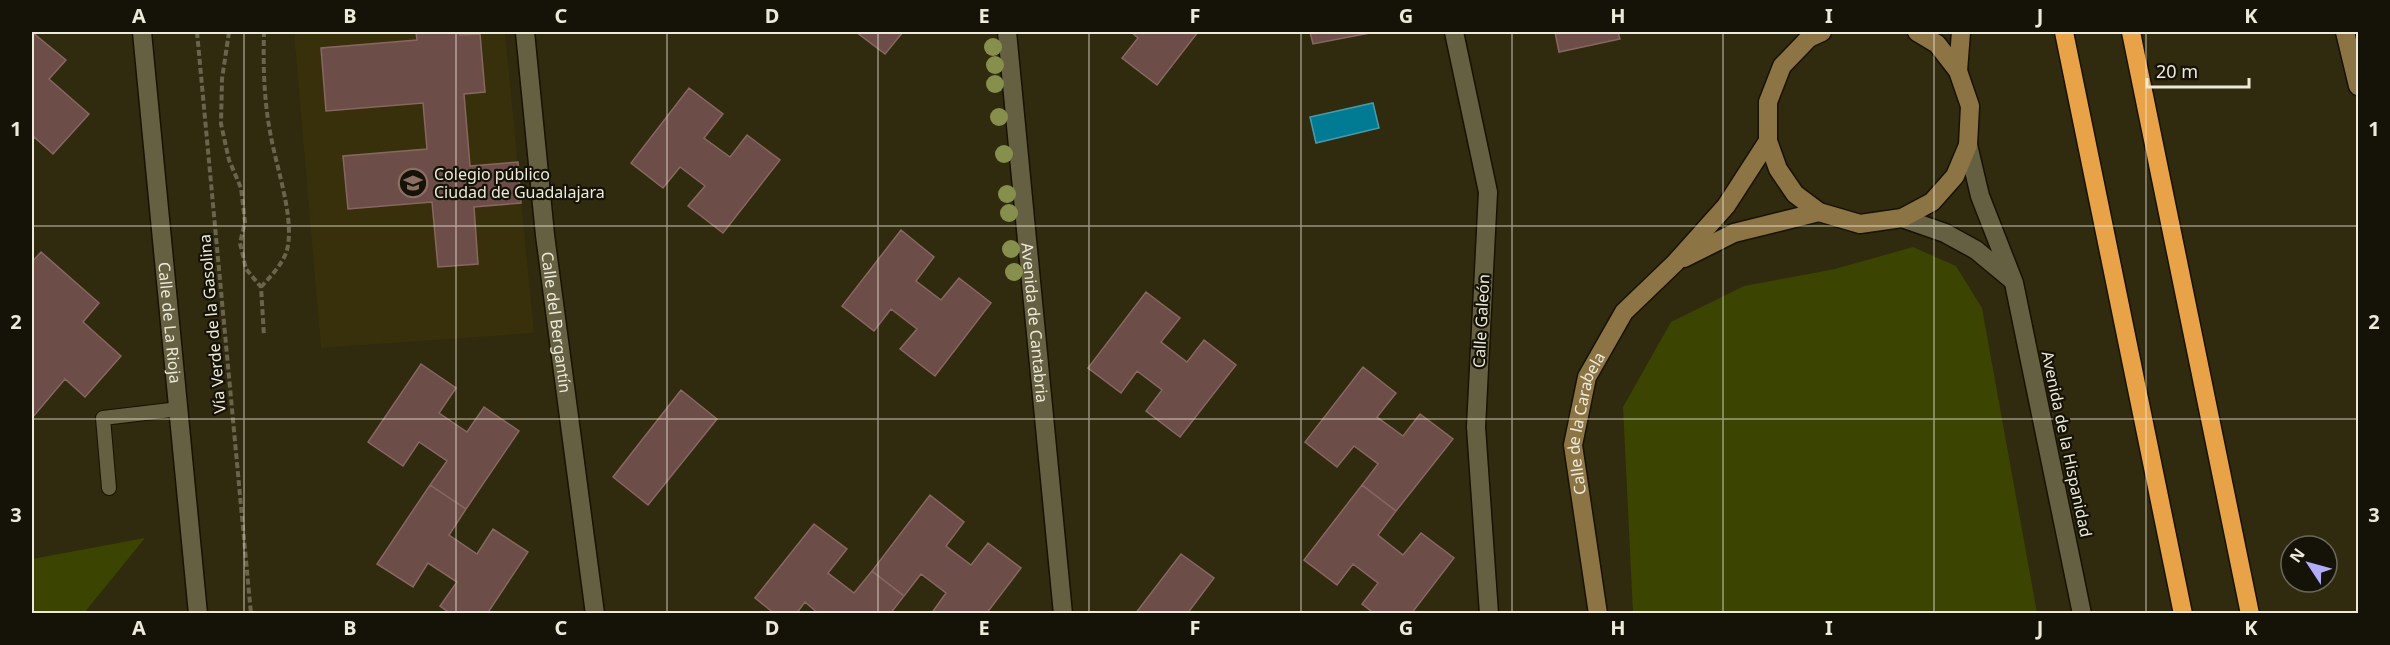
<svg xmlns="http://www.w3.org/2000/svg" width="2390" height="645" viewBox="0 0 2390 645" font-family="'Noto Sans',sans-serif">
	<style>
		.built { fill: #37300b }
		.green { fill: #3b4400 }
		.water { fill: #017a94; stroke: #489ca9; stroke-width: 1.5 }
		.building { fill: #6c4d48; stroke: #886761; stroke-width: 1.5 }
		.lines { fill: none; stroke-linecap: round; stroke-linejoin: round }
		.lane-casing { stroke: #181200; stroke-width: 16 }
		.street-casing { stroke: #181200; stroke-width: 21 }
		.secondary-casing { stroke: #181200; stroke-width: 21 }
		.highway-casing { stroke: #181200; stroke-width: 21 }
		.path { stroke: #69644c; stroke-width: 4; stroke-dasharray: 6 3; stroke-linecap: butt }
		.lane { stroke: #666043; stroke-width: 14 }
		.street { stroke: #666043; stroke-width: 18 }
		.secondary { stroke: #8d7444; stroke-width: 18 }
		.highway { stroke: #e8a247; stroke-width: 18 }
		.tree { fill: #878f4c }
		.grid { fill: none; stroke: #edeada; stroke-width: 1.5; stroke-opacity: 0.55 }
		.labels { text-anchor: middle; dominant-baseline: central; stroke-width: 4.5; stroke-linejoin: round; paint-order: stroke }
		.poi-label { font-size: 16px; fill: #edeada; stroke: #151207; text-anchor: start }
		.street-label { font-size: 16px; fill: #edeada; stroke: #151207 }
		.neatline { fill: none; stroke: #edeada; stroke-width: 2 }
		.grid-label { font-size: 20px; text-anchor: middle; font-weight: bold; fill: #edeada }
	</style>
	<rect width="100%" height="100%" fill="#302a0e"/>
	<path class="built" d="M294 32H505L534 333 321 348Z"/>
	<path class="green" d="M1913 247 1956 266 1982 308 2037 613H1633L1623 407 1671 322 1744 286 1835 269Z
		M145 538 84 613H32V559Z"/>
	<path class="water" d="M1373 103 1379 128 1316 143 1310 117Z"/>
	<path class="building" d="M32 32 66 60 49 79 89 114 53 154 34 137 32 140Z
		M416 32H459L460 35 480 34 485 92 464 94 470 166 518 162 521 203 474 207 478 264 438 267 432 202 348 209 343 156 427 149 423 103 326 111 321 48 417 40Z
		M856 32H903L885 54Z
		M1131 32H1198L1157 85 1122 58 1138 38Z
		M1310 32H1375L1313 44Z
		M1555 32H1618L1620 39 1559 52Z
		M689 88 723 114 704 138 730 157 747 135 780 160 723 233 688 206 705 186 680 167 663 188 631 163Z
		M901 230 934 257 916 281 941 300 959 278 991 303 935 376 900 349 917 329 891 309 874 331 842 306Z
		M41 252 99 303 83 322 121 356 85 397 65 379 32 418V262Z
		M1146 292 1180 318 1161 342 1187 362 1204 340 1236 365 1180 437 1146 411 1162 390 1137 371 1121 393 1088 368Z
		M421 364 456 388 439 413 467 432 484 407 519 431 466 509 430 485 447 461 419 442 403 466 368 442Z
		M1363 367 1396 393 1377 417 1403 436 1420 414 1453 439 1396 511 1362 485 1378 464 1354 446 1337 467 1305 442Z
		M681 390 717 419 648 505 613 477Z
		M430 485 466 509 449 535 477 554 493 529 528 552 487 614H451L440 606 457 582 428 563 413 587 377 564Z
		M1362 485 1396 511 1378 535 1403 555 1421 533 1454 558 1411 614H1375L1362 604 1378 583 1353 564 1337 585 1304 560Z
		M930 495 964 522 946 546 971 565 988 543 1021 568 986 614H931L946 593 921 574 904 596 872 571Z
		M814 524 847 549 828 573 854 593 872 571 904 596 890 614H819L805 602 796 614H775L755 598Z
		M1181 554 1214 578 1187 614H1135Z"/>
	<g class="lines">
		<g class="lane-casing">
			<path id="lane" d="M109 488 103 418 179 409"/>
		</g>
		<g class="street-casing">
			<g id="street">
				<path id="s1" d="M142 32 198 614"/>
				<path id="s2" d="M525 32 545 235 595 614"/>
				<path id="s3" d="M1007 32 1063 614"/>
				<path d="M1454 32 1488 192 1476 427 1489 614"/>
				<path d="M1968 145 1980 196 2014 283 2082 614"/>
				<path d="M1902 218 1945 233 1976 250 2011 279"/>
			</g>
		</g>
		<g class="secondary-casing">
			<g id="secondary">
				<path d="M1822 32 1809 38 1782 66 1768 102V141L1778 169 1795 194 1819 212 1860 224 1902 218 1932 202 1955 176 1968 145 1970 106 1958 71 1937 44 1917 32"/>
				<path d="M2345 32 2358 86"/>
				<path d="M1958 71 1961 32"/>
				<path d="M1684 258 1734 233 1819 212"/>
				<path id="s4" d="M1598 614 1573 445 1587 377 1624 312 1675 263 1726 206 1768 141"/>
			</g>
		</g>
		<g class="highway-casing">
			<path id="highway" d="M2064 32 2183 614
				M2131 32 2250 614"/>
		</g>
		<path class="path" d="M197 32 251 614
			M229 32 222 79 221 124 229 160 241 188 245 222 240 243 246 269 261 287 264 336
			M261 287C271 276 286 261 288 245 293 214 277 169 271 137 264 102 263 67 264 32"/>
		<use href="#lane" class="lane"/>
		<use href="#street" class="street"/>
		<use href="#secondary" class="secondary"/>
		<use href="#highway" class="highway"/>
	</g>
	<g class="tree">
		<circle cx="993" cy="47" r="9"/>
		<circle cx="995" cy="65" r="9"/>
		<circle cx="995" cy="84" r="9"/>
		<circle cx="999" cy="117" r="9"/>
		<circle cx="1004" cy="154" r="9"/>
		<circle cx="1007" cy="194" r="9"/>
		<circle cx="1009" cy="213" r="9"/>
		<circle cx="1011" cy="249" r="9"/>
		<circle cx="1014" cy="272" r="9"/>
	</g>
	<path class="grid" d="M244 32V614M456 32V614M667 32V614M878 32V614M1089 32V614M1301 32V614M1512 32V614M1723 32V614M1934 32V614M2146 32V614M32 226H2358M32 419H2358"/>
	<defs>
		<g id="school-ring" transform="scale(1.5)"><circle r="9.5" fill="#151207" stroke="#8d6e63" stroke-width="1.5"/><path d="M0-5L7-2L0 1L-7-2ZM-4 1L0 2.5L4 1V4Q0 6-4 4Z" fill="#8d6e63"/></g>
	</defs>
	<g fill-rule="evenodd">
		<use href="#school-ring" x="413" y="183"/>
	</g>
	<g class="labels">
		<g class="poi-label">
			<text x="434" y="174">Colegio público<tspan x="434" dy="18">Ciudad de Guadalajara</tspan></text>
		</g>
		<g class="street-label">
			<text transform="translate(1481 321) rotate(-87)">Calle Galeón</text>
			<text stroke="none"><textPath href="#s1" startOffset="292">Calle de La Rioja</textPath></text>
			<text stroke="none"><textPath href="#s3" startOffset="292">Avenida de Cantabria</textPath></text>
			<text stroke="none"><textPath href="#s2" startOffset="292">Calle del Bergantín</textPath></text>
			<text transform="translate(212 324) rotate(-95)">Vía Verde de la Gasolina</text>
			<text stroke="none"><textPath href="#s4" startOffset="194">Calle de la Carabela</textPath></text>
			<text transform="translate(2067 444) rotate(78)">Avenida de la Hispanidad</text>
		</g>
	</g>
	<rect width="2390" height="645" fill="none" stroke="#151207" stroke-width="66"/>
	<g transform="translate(2309 564) rotate(306)"><circle r="28" fill="#151207" stroke="#6b685b" stroke-width="1.5"/>
	<path d="M0-4.5L10 22L0 15L-10 22Z" fill="#b3adf9"/>
	<text y="-9" font-size="16" font-weight="bold" text-anchor="middle" fill="#edeada">N</text>
	</g>
	<path d="M2147 78v9h102v-9" fill="none" stroke="#edeada" stroke-width="3"/>
	<text x="2156" y="78" font-size="18" fill="#edeada" stroke="#151207" stroke-width="4.5" paint-order="stroke">20 m</text>
	<rect x="33" y="33" width="2324" height="579" class="neatline"/>
	<g class="grid-label">
		<text x="139" y="23">A</text>
		<text x="350" y="23">B</text>
		<text x="561" y="23">C</text>
		<text x="772" y="23">D</text>
		<text x="984" y="23">E</text>
		<text x="1195" y="23">F</text>
		<text x="1406" y="23">G</text>
		<text x="1618" y="23">H</text>
		<text x="1829" y="23">I</text>
		<text x="2040" y="23">J</text>
		<text x="2251" y="23">K</text>
		<text x="16" y="136">1</text>
		<text x="2374" y="136">1</text>
		<text x="16" y="329">2</text>
		<text x="2374" y="329">2</text>
		<text x="16" y="522">3</text>
		<text x="2374" y="522">3</text>
		<text x="139" y="635">A</text>
		<text x="350" y="635">B</text>
		<text x="561" y="635">C</text>
		<text x="772" y="635">D</text>
		<text x="984" y="635">E</text>
		<text x="1195" y="635">F</text>
		<text x="1406" y="635">G</text>
		<text x="1618" y="635">H</text>
		<text x="1829" y="635">I</text>
		<text x="2040" y="635">J</text>
		<text x="2251" y="635">K</text>
	</g>
</svg>
